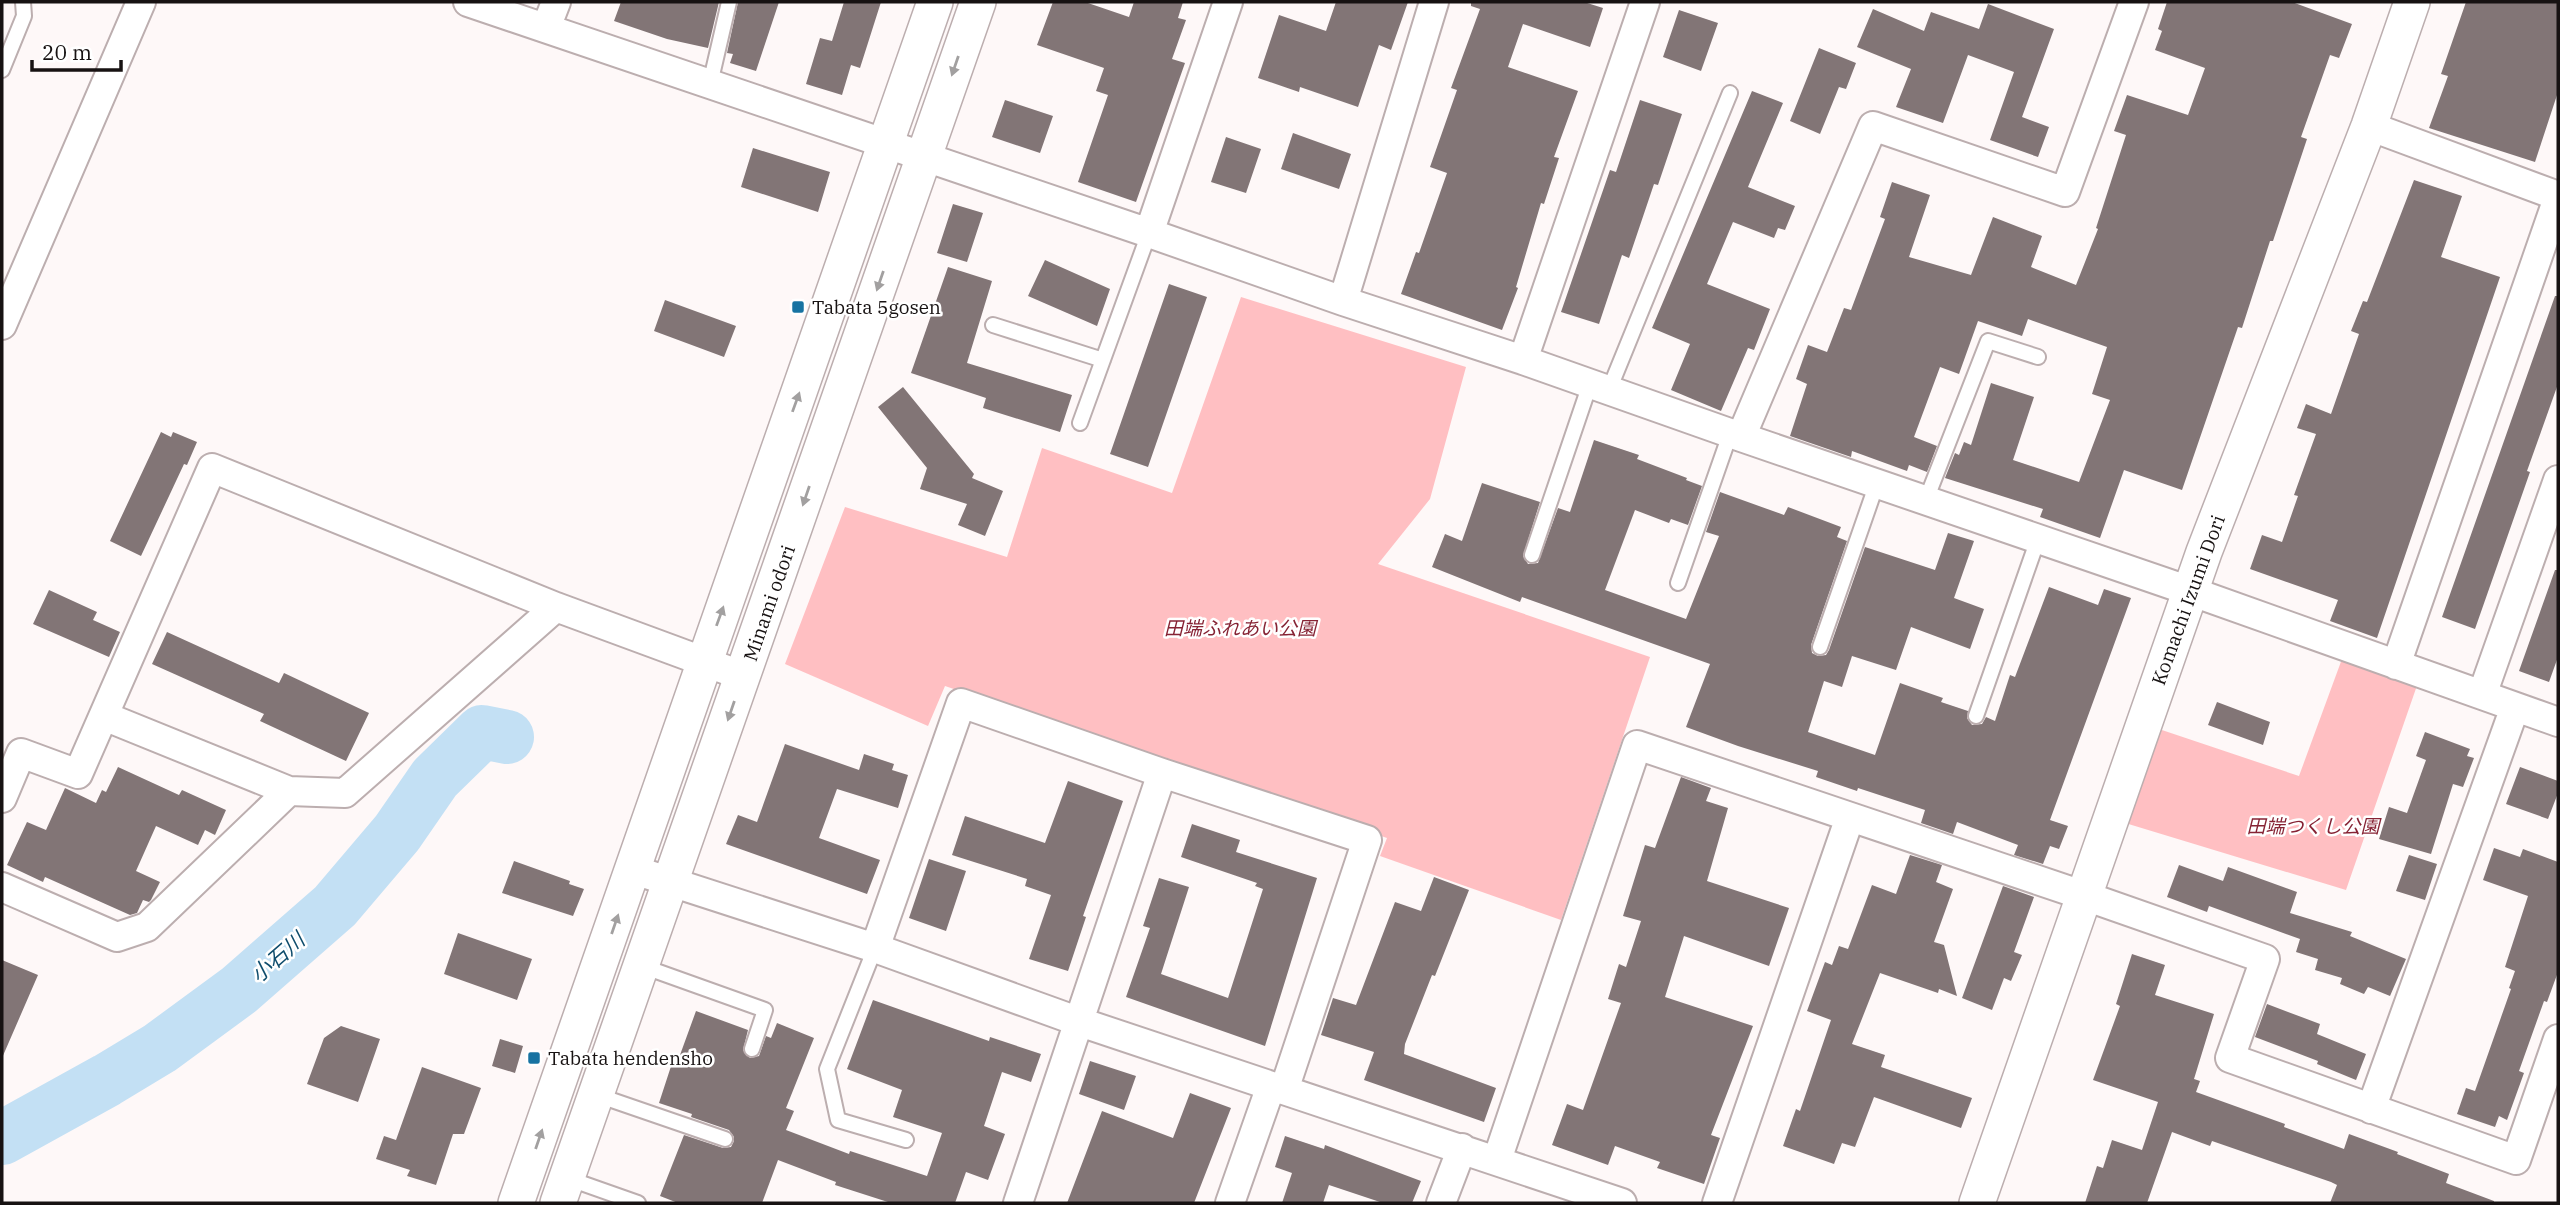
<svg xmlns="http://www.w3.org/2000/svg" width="2560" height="1205" viewBox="0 0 2560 1205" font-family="'IBM Plex Serif','Noto Sans JP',serif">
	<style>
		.green { fill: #ffbfc2 }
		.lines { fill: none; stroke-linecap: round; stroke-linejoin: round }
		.river { stroke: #c3e0f4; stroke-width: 54 }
		.building { fill: #827576 }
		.service-casing { stroke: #bcaeaf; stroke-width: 18 }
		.minor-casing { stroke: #bcaeaf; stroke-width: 32 }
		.tertiary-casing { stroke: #bcaeaf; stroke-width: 38 }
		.service { stroke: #fff; stroke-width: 14 }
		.minor { stroke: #fff; stroke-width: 28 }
		.tertiary { stroke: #fff; stroke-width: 35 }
		.oneway { fill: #a2a0a0 }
		.poi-dot { fill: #1773a2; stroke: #fff; stroke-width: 2.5 }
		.labels { text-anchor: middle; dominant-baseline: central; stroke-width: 5; stroke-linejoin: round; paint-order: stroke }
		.poi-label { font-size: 19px; fill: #171212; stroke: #fff; text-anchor: start }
		.street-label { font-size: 19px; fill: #171212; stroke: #fff }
		.park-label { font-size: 19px; font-style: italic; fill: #862334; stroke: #fff }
		.water-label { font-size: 21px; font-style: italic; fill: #0f4d6d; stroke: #fff }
	</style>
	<rect width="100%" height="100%" fill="#fef8f8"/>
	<path class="green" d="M1241 297 1466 367 1430 499 1378 564 1650 657 1561 920 1380 856 1387 838 945 686 928 726 785 664 845 507 1007 557 1042 448 1172 493Z
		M2346 648 2421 674 2346 890 2112 819 2144 724 2299 776Z"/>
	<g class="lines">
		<path class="river" d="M2 1138 107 1080 160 1048 239 990 335 906 397 833 435 778 482 732 507 737"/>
	</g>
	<path class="building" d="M621 2H719L708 48 667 39 614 21Z
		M738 2H779L756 71 730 63 733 54 727 53Z
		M844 2H881L860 68 851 65 842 95 806 84 820 38 832 41Z
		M1053 2H1085L1129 17 1134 2H1183L1178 18 1186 20 1172 59 1185 63 1136 202 1078 182 1108 95 1096 91 1104 68 1037 45Z
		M1336 2H1408L1391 50 1379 45 1358 107 1300 87 1299 92 1258 78 1279 15 1326 31Z
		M1471 2H1584L1603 8 1590 47 1523 24 1508 67 1578 91 1554 157 1559 158 1544 204 1541 203 1516 287 1518 288 1502 330 1401 294 1416 252 1419 253 1447 173 1430 167 1457 90 1451 88 1480 9 1471 6Z
		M2167 2H2292L2352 24 2339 58 2330 55 2301 137 2307 139 2273 241H2270L2242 328 2238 327 2182 490 2124 470 2100 538 2040 517 2043 509 1945 478 1955 453 1959 455 1964 442 1971 445 1991 383 2034 397 2013 460 2079 482 2110 400 2092 394 2107 347 2028 319 2022 336 1978 321 1959 374 1940 367 1914 437 1937 446 1927 472 1909 465 1907 471 1852 451 1851 457 1790 436 1807 384 1796 379 1808 345 1827 352 1844 308 1851 310 1885 219 1880 217 1892 182 1930 195 1909 257 1971 275 1993 217 2042 236 2031 267 2076 285 2098 229 2096 228 2126 135 2114 131 2127 95 2188 115 2205 68 2155 50 2162 31 2158 29Z
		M2466 2H2558V92L2535 162 2429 128 2448 76 2441 74Z
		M1988 4 2054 29 2022 117 2049 127 2038 157 1990 140 2014 72 1968 55 1943 123 1896 107 1911 69 1857 47 1873 9 1924 31 1931 12 1979 29Z
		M1679 10 1718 23 1701 71 1663 57Z
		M1819 48 1856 63 1846 89 1839 87 1820 134 1790 121Z
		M1752 91 1783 103 1748 187 1795 206 1785 230 1778 228 1774 238 1733 222 1707 284 1770 309 1754 350 1748 348 1721 411 1671 390 1690 344 1652 328Z
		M1005 100 1053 116 1040 153 992 137Z
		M1640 100 1682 114 1658 185 1654 184 1629 258 1622 255 1599 324 1561 312 1610 170 1616 172Z
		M1293 133 1351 154 1339 189 1281 169Z
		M1226 137 1261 149 1246 193 1211 182Z
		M753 148 830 172 818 212 741 187Z
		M2414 180 2462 196 2441 257 2500 277 2377 638 2330 621 2338 600 2250 569 2262 535 2282 542 2298 496 2294 495 2316 434 2297 428 2306 404 2331 414 2359 334 2351 331 2363 301 2367 302Z
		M953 204 983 213 967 262 937 253Z
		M1045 260 1110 289 1097 326 1028 296Z
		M948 267 992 281 967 363 1072 395 1060 432 983 408 986 398 911 373Z
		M1169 284 1207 297 1148 467 1110 454Z
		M2555 296H2558V384L2527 471 2530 472 2475 629 2442 617Z
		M665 300 736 326 724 357 654 331Z
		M903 387 974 474 972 478 1003 491 985 536 958 525 967 504 920 489 927 468 878 407Z
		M161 432 171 437 173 432 197 442 187 465 184 464 141 556 110 541Z
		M1594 440 1639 455 1637 459 1687 478 1686 480 1702 486 1688 525 1671 519 1669 523 1635 510 1605 590 1686 619 1719 536 1706 532 1720 492 1784 515 1788 507 1841 527 1837 537 1847 541 1811 645 1812 653 1818 656 1826 655 1829 650 1865 547 1935 570 1948 533 1974 541 1954 598 1984 609 1970 649 1911 627 1896 670 1852 656 1842 687 1824 681 1808 732 1875 755 1900 683 1943 698 1941 702 1968 711 1967 718 1972 725 1982 724 1986 717 1995 721 2010 675 2015 677 2049 587 2098 605 2104 589 2131 598 2050 820 2068 826 2059 849 2050 846 2043 864 2014 855 2018 845 1957 822 1953 834 1921 823 1925 810 1858 788 1857 791 1816 777 1818 771 1738 746 1686 727 1710 664 1522 597 1520 602 1432 567 1445 534 1462 541 1482 483 1540 502 1523 556 1528 564 1538 563 1558 508 1570 512Z
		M2555 570H2558V657L2549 682 2519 671Z
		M49 590 97 612 93 620 120 632 109 657 33 624Z
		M167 632 279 683 284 673 369 713 346 761 260 721 264 714 152 664Z
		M2217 702 2270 722 2263 745 2208 725Z
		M2425 732 2470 749 2467 756 2474 758 2463 787 2453 784 2431 854 2379 839 2389 807 2407 813 2426 760 2416 756Z
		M785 744 859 770 864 754 894 764 892 770 908 775 898 808 837 789 819 838 880 860 867 894 726 844 738 815 757 822Z
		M118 767 179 795 182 790 226 810 215 835 205 830 198 845 156 826 136 871 160 882 151 900 149 902 143 900 137 913 130 915 45 877 43 882 7 865 27 822 46 830 65 788 96 803 102 790 106 792Z
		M2520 767 2558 781V793L2548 819 2506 804Z
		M1681 777 1711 788 1706 801 1728 808 1707 881 1789 908 1769 966 1684 936 1665 997 1753 1026 1711 1135 1720 1138 1704 1184 1657 1168 1660 1162 1615 1146 1608 1165 1552 1145 1567 1104 1583 1110 1621 1003 1608 999 1619 964 1626 967 1641 921 1623 916 1645 845 1655 848Z
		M1068 781 1123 801 1083 916 1086 917 1068 971 1029 959 1051 895 1025 886 1027 879 952 855 965 816 1045 843Z
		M1192 824 1240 840 1236 852 1317 878 1265 1046 1126 997 1150 928 1143 926 1159 878 1189 887 1161 974 1228 998 1263 889 1255 886 1257 883 1181 857Z
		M2494 848 2520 857 2523 849 2558 862V972L2547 1002 2544 1001 2519 1071 2524 1073 2507 1120 2499 1116 2495 1127 2457 1114 2466 1088 2475 1091 2511 989 2509 988 2515 971 2505 967 2528 896 2483 880Z
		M1910 855 1942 865 1936 882 1953 889 1934 942 1944 945 1957 996 1939 989 1938 993 1880 973 1852 1044 1885 1055 1881 1067 1972 1098 1961 1128 1874 1097 1855 1147 1842 1143 1834 1164 1783 1146 1796 1109 1800 1111 1831 1020 1807 1011 1825 962 1832 965 1839 946 1848 949 1872 885 1896 894Z
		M2409 855 2437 864 2425 900 2396 891Z
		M929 859 966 871 946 931 909 918Z
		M514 861 570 881 569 884 584 889 573 916 502 893Z
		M2179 865 2223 881 2228 867 2297 892 2290 913 2352 932 2350 936 2406 959 2390 996 2368 987 2364 994 2340 984 2342 978 2315 970 2318 959 2296 952 2300 939 2209 906 2207 912 2167 897Z
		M1434 877 1469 890 1435 976 1432 975 1405 1044 1404 1054 1496 1088 1484 1122 1364 1080 1374 1052 1321 1035 1333 998 1356 1005 1395 902 1421 911Z
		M2003 886 2034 897 2014 952 2022 955 2011 981 2004 978 1992 1010 1962 998Z
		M458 933 532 959 517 1000 444 974Z
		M2132 954 2165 965 2155 995 2214 1014 2194 1079 2200 1081 2196 1092 2285 1124 2284 1127 2344 1149 2349 1134 2398 1152 2397 1154 2449 1174 2446 1183 2494 1201V1203H2330L2337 1185 2331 1182 2212 1141 2210 1146 2172 1132 2147 1203H2085L2097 1166 2103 1168 2112 1140 2142 1150 2158 1102 2093 1080 2120 1006 2116 1004Z
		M2 960 38 975 2 1058Z
		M873 1000 989 1041 990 1037 1041 1054 1031 1082 1002 1072 984 1126 1005 1134 988 1180 966 1172 955 1203H891L835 1185 836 1182 778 1160 762 1203H678L660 1196 684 1135 723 1148 731 1147 734 1141V1137L729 1130 691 1117 692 1114 659 1103 675 1054 680 1055 696 1011 748 1030 743 1050 750 1058 759 1056 766 1036 771 1038 777 1023 814 1038 786 1108 794 1111 786 1130 849 1154 850 1151 927 1176 942 1133 893 1117 902 1090 847 1069Z
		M2267 1004 2320 1024 2317 1034 2366 1054 2356 1080 2317 1064 2318 1061 2255 1037Z
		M341 1026 380 1039 358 1102 307 1084 324 1038Z
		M500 1039 523 1046 515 1073 492 1066Z
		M1090 1061 1136 1076 1124 1110 1079 1094Z
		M422 1067 481 1088 464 1134H453L436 1185 407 1176 410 1170 376 1159 384 1136 396 1140Z
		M1190 1093 1231 1108 1194 1203H1067L1102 1111 1173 1138Z
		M1285 1136 1324 1149 1325 1145 1421 1181 1412 1203H1383L1329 1185 1323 1203H1282L1292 1173 1275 1167Z"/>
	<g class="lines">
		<g class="service-casing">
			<path id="service" d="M2 70 24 16 23 2
				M710 84 729 2
				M993 325 1103 360
				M1609 390 1730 93
				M1080 423 1149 233
				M1926 500 1988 341 2038 357
				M1532 555 1590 384
				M1678 583 1730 434
				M1820 647 1877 483
				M1976 716 2038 539
				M875 948 827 1069 838 1120 906 1140
				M642 966 765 1010 752 1049
				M597 1095 725 1139
				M567 1178 638 1203"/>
		</g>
		<g class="minor-casing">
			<path id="minor" d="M468 2 1149 233 1343 301 1523 360 1741 437 2190 591 2558 722
				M546 28 556 2
				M2369 126 2558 196
				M1149 233 1228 2
				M1343 301 1434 2
				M2 325 141 2
				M1523 360 1645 2
				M1741 437 1873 126 2065 192 2134 2
				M2396 665 2558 198
				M2482 695 2558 480
				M104 716 289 791 345 793 556 607
				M2 798 21 753 78 774 212 468 556 607 743 676
				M634 870 875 948 1080 1022 1622 1203
				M2 887 117 937 147 927 289 791
				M875 948 961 703 1162 773 1367 840 1284 1090
				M2371 1109 2515 707
				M1497 1160 1637 745 2085 896 2265 959 2230 1058 2516 1160 2558 1039
				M1018 1203 1162 773
				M1230 1203 1271 1086
				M1441 1203 1462 1148
				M1717 1203 1850 817"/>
		</g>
		<g class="tertiary-casing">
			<path id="tertiary" d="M516 1203 935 2
				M558 1203 978 2
				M1977 1203 2204 552 2369 126 2412 2"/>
		</g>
		<use href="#service" class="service"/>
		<use href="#minor" class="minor"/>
		<use href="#tertiary" class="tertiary"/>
	</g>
	<defs><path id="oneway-solid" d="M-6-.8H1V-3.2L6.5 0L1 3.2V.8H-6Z" transform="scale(1.75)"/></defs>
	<g class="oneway">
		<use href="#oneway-solid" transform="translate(955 66) rotate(109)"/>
		<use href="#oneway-solid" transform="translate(880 281) rotate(109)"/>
		<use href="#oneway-solid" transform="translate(796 402) rotate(-70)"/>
		<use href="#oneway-solid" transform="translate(806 496) rotate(109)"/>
		<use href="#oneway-solid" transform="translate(720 616) rotate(-70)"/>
		<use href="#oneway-solid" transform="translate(731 711) rotate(109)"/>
		<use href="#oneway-solid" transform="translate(615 924) rotate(-71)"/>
		<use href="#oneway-solid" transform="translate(539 1139) rotate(-71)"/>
	</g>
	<g class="poi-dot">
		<rect x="791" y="300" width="14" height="14" rx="3.5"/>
		<rect x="527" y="1051" width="14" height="14" rx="3.5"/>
	</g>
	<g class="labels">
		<g class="poi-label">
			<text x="812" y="307">Tabata 5gosen</text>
			<text x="548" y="1058">Tabata hendensho</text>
		</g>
		<g class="street-label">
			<text transform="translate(2188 600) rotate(-70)">Komachi Izumi Dori</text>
			<text transform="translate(769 603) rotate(-71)">Minami odori</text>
		</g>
		<g class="park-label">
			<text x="1240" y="628">田端ふれあい公園</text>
			<text x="2313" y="826">田端つくし公園</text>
		</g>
		<g class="water-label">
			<text transform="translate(277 957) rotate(-41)">小石川</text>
		</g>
	</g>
	<rect width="2560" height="1205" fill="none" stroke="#171212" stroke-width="7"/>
	<path d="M32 60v10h89v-10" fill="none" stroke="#171212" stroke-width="3.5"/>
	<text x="42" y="60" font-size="21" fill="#171212" stroke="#ffffff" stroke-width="5" paint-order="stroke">20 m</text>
</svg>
